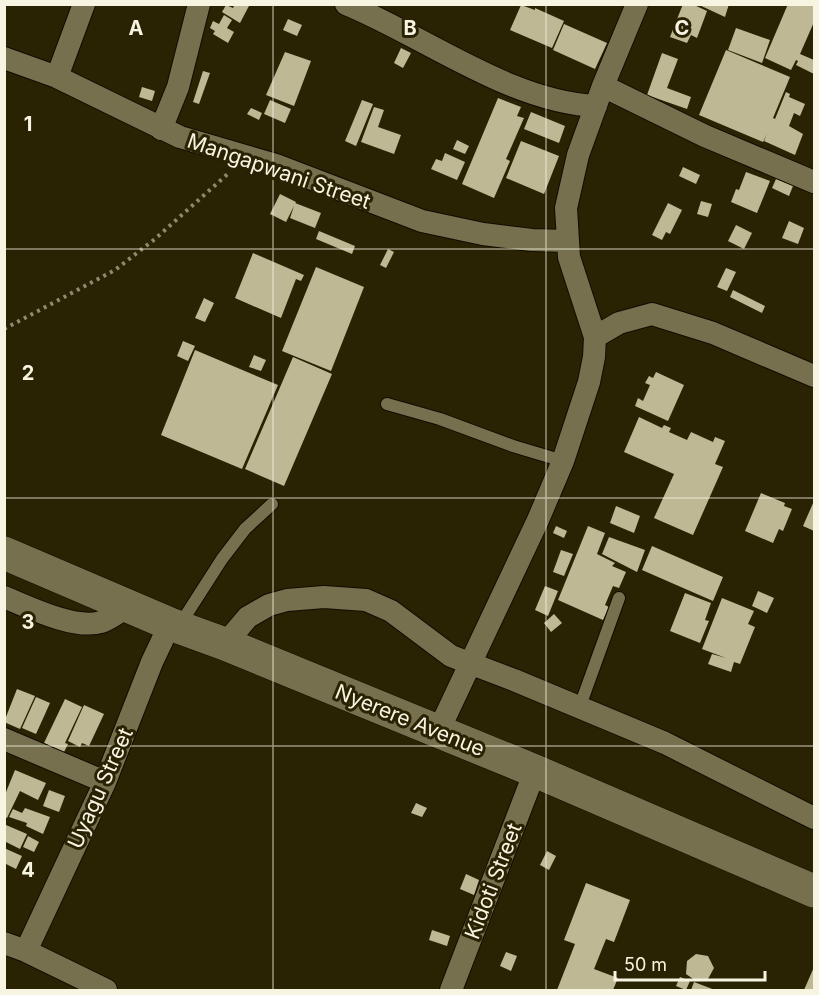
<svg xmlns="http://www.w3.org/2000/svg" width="819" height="995" viewBox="0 0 819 995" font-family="Inter,sans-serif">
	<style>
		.building { fill: #bfb895 }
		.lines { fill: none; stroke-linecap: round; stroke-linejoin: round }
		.lane-casing { stroke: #110c00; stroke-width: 14 }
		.street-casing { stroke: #110c00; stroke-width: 24 }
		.secondary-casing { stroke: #110c00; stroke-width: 34 }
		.path { stroke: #8e8970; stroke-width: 4; stroke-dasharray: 3 4.5; stroke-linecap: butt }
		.lane { stroke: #76704f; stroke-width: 12 }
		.street { stroke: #76704f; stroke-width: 22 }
		.secondary { stroke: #76704f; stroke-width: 33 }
		.grid { fill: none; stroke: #f8f4e2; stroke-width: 1.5; stroke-opacity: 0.55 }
		.labels { text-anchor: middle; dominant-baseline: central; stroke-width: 6; stroke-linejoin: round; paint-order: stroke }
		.street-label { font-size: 21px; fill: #f8f4e2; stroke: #292303 }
		.grid-label { font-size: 20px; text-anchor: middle; font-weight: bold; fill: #f8f4e2; stroke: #292303; stroke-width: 6; stroke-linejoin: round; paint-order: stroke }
	</style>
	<rect width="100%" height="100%" fill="#292303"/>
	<path class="building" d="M235 4H250L240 23 222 12 226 5 233 8Z
		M683 4H692L707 11 697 38 691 35 687 43 670 37Z
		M697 4H729L725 17Z
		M788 4 814 5V22L800 54 814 60V74L796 65 798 61 796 60 791 70 765 58Z
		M521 5 535 10V8L564 21 552 48 510 30Z
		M224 15 232 20 227 28 234 32 228 43 213 34 215 31 210 28 213 21 219 24Z
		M288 19 302 25 297 36 283 30Z
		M564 24 607 43 595 69 553 50Z
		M736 28 770 40 762 63 728 50Z
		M401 48 411 53 403 68 394 63Z
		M726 50 790 77 773 118 775 119 786 92 790 94 789 97 805 104 800 116 794 113 789 126 803 134 795 155 764 141 767 134 763 142 699 115Z
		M285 52 311 61 294 106 266 95Z
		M662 53 678 59 667 88 691 97 687 109 647 95Z
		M203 71 210 73 199 104 193 102Z
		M142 87 155 91 152 101 139 97Z
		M498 98 521 107 517 116 524 118 506 159 510 161 494 198 462 184Z
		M270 100 291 109 285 123 264 114Z
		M362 100 373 104 356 146 345 141Z
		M374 107 384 110 378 127 401 135 394 154 361 142Z
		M251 108 262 113 259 120 247 114Z
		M531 112 565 126 559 143 524 129Z
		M457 140 469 146 465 154 453 149Z
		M521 141 559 156 544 194 506 178Z
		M445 153 465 162 457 180 431 169 436 159 442 161Z
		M683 167 700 175 696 184 679 176Z
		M746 172 770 181 757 213 731 202 736 189 739 190Z
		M776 179 793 186 789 196 772 188Z
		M280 194 296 202 286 222 270 214Z
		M701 201 712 204 708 217 697 214Z
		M295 203 321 213 315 228 290 218Z
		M668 203 682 210 670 234 666 232 662 240 652 235Z
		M789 221 804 228 798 244 782 238Z
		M736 225 752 233 744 249 728 241Z
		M319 231 355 246 352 254 316 239Z
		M388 249 394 252 386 268 380 265Z
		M253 253 304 275 301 281 296 279 281 318 235 298Z
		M316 267 364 287 331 371 282 351Z
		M726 268 736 272 727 291 717 287Z
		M733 290 765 306 762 313 730 297Z
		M204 298 214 303 205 322 195 318Z
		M183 341 195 346 188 361 177 356Z
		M195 350 278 385 242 469 161 435Z
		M254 355 266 360 261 371 249 367Z
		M293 357 332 374 284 486 245 469Z
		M656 372 684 385 668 421 635 406 638 398 643 401 650 385 645 383 649 376 653 378Z
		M639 417 662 428 664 425 671 428 669 432 687 440 691 432 713 442 715 437 725 441 715 464 723 467 693 535 654 518 674 474 624 452Z
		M761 493 785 503 784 506 792 509 783 531 779 529 773 543 745 531Z
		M814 501V531L803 526Z
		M616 506 640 516 634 533 610 523Z
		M556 526 567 531 564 538 553 533Z
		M588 526 605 533 597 554 615 563 612 566 626 572 619 588 613 586 605 605 609 607 603 620 558 600Z
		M609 537 645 550 637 572 602 554Z
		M652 546 723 577 713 601 642 570Z
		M561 550 573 554 564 576 553 572Z
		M545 586 558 591 548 616 535 610Z
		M758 591 774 598 767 613 752 606Z
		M685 593 711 603 705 620 709 621 700 643 670 631Z
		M722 598 754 611 748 624 755 627 740 664 734 662 731 672 708 664 712 654 726 658 702 649Z
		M554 614 562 623 551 632 544 623Z
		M17 689 35 696 20 729 4 722Z
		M36 697 50 703 36 734 22 728Z
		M65 699 82 707 65 743 68 744 64 752 44 743Z
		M84 705 104 714 89 746 82 743 80 747 68 741Z
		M15 770 46 783 38 800 20 791 7 818 4 817V797Z
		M49 790 65 796 59 812 43 806Z
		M416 803 427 808 422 817 411 813Z
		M25 808 50 817 43 834 26 826 27 823 9 817 13 809 22 813Z
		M6 825 27 834 20 849 4 841V826Z
		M28 836 39 842 34 852 23 847Z
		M4 848 22 856 16 869 4 863Z
		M547 851 556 856 549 870 540 865Z
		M466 874 479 880 474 895 460 889Z
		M586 883 630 900 614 942 606 939 594 969 618 978 613 990H557L575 944 564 940Z
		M432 930 450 936 447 946 429 940Z
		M506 952 517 956 511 971 500 966Z
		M696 954 708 956 714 968 708 979 696 981 686 974 687 961Z
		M814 967V990H804Z
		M680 977 690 981 686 990 676 986Z
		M694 982 715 990H691Z"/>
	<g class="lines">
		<g class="lane-casing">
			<path id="lane" d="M387 404 440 419 513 446 563 461
				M179 626 222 559 245 529 272 504
				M580 706 619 598"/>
		</g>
		<g class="street-casing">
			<path id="street" d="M346 4C424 36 510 102 596 106
				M4 58 57 77 180 137 276 165 422 221 483 234 532 240 567 241
				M57 77 84 4
				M603 86 705 136 814 182
				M161 129 178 87 199 4
				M595 337 619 323 652 314 713 333 814 376
				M4 597C28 607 75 630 101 622 111 619 121 610 130 605
				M225 644 248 617 269 605 287 600 324 597 366 600 391 611 451 656 514 680 665 743 814 818
				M438 732 538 520 563 461 589 382 594 357 595 337 569 257 566 208 578 155 603 86 637 4
				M4 739 105 782
				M4 943 26 951 106 990
				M26 951 105 782 152 662 170 624
				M451 990 535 771"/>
		</g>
		<g class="secondary-casing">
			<path id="secondary" d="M4 553 170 624 225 644 535 771 814 891"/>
		</g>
		<path class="path" d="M4 329 115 270 155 239 230 172"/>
		<use href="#lane" class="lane"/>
		<use href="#street" class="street"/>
		<use href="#secondary" class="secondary"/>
	</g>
	<path class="grid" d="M273 4V990M546 4V990M4 249H814M4 498H814M4 746H814"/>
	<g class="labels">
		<g class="street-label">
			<text transform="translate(279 171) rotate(19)">Mangapwani Street</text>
			<text transform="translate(410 720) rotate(22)">Nyerere Avenue</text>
			<text transform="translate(100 788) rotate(-66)">Uyagu Street</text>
			<text transform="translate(493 881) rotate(-69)">Kidoti Street</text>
		</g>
	</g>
	<g class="grid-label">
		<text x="136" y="35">A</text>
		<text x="410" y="35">B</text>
		<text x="682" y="35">C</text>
		<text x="28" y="131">1</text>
		<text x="28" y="380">2</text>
		<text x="28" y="629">3</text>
		<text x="28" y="877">4</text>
	</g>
	<rect width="819" height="995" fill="none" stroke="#f8f4e2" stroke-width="12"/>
	<path d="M615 971v9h150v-9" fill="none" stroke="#f8f4e2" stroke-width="3"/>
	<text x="624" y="971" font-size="18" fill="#f8f4e2" stroke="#292303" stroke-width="4.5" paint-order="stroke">50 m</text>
</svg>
